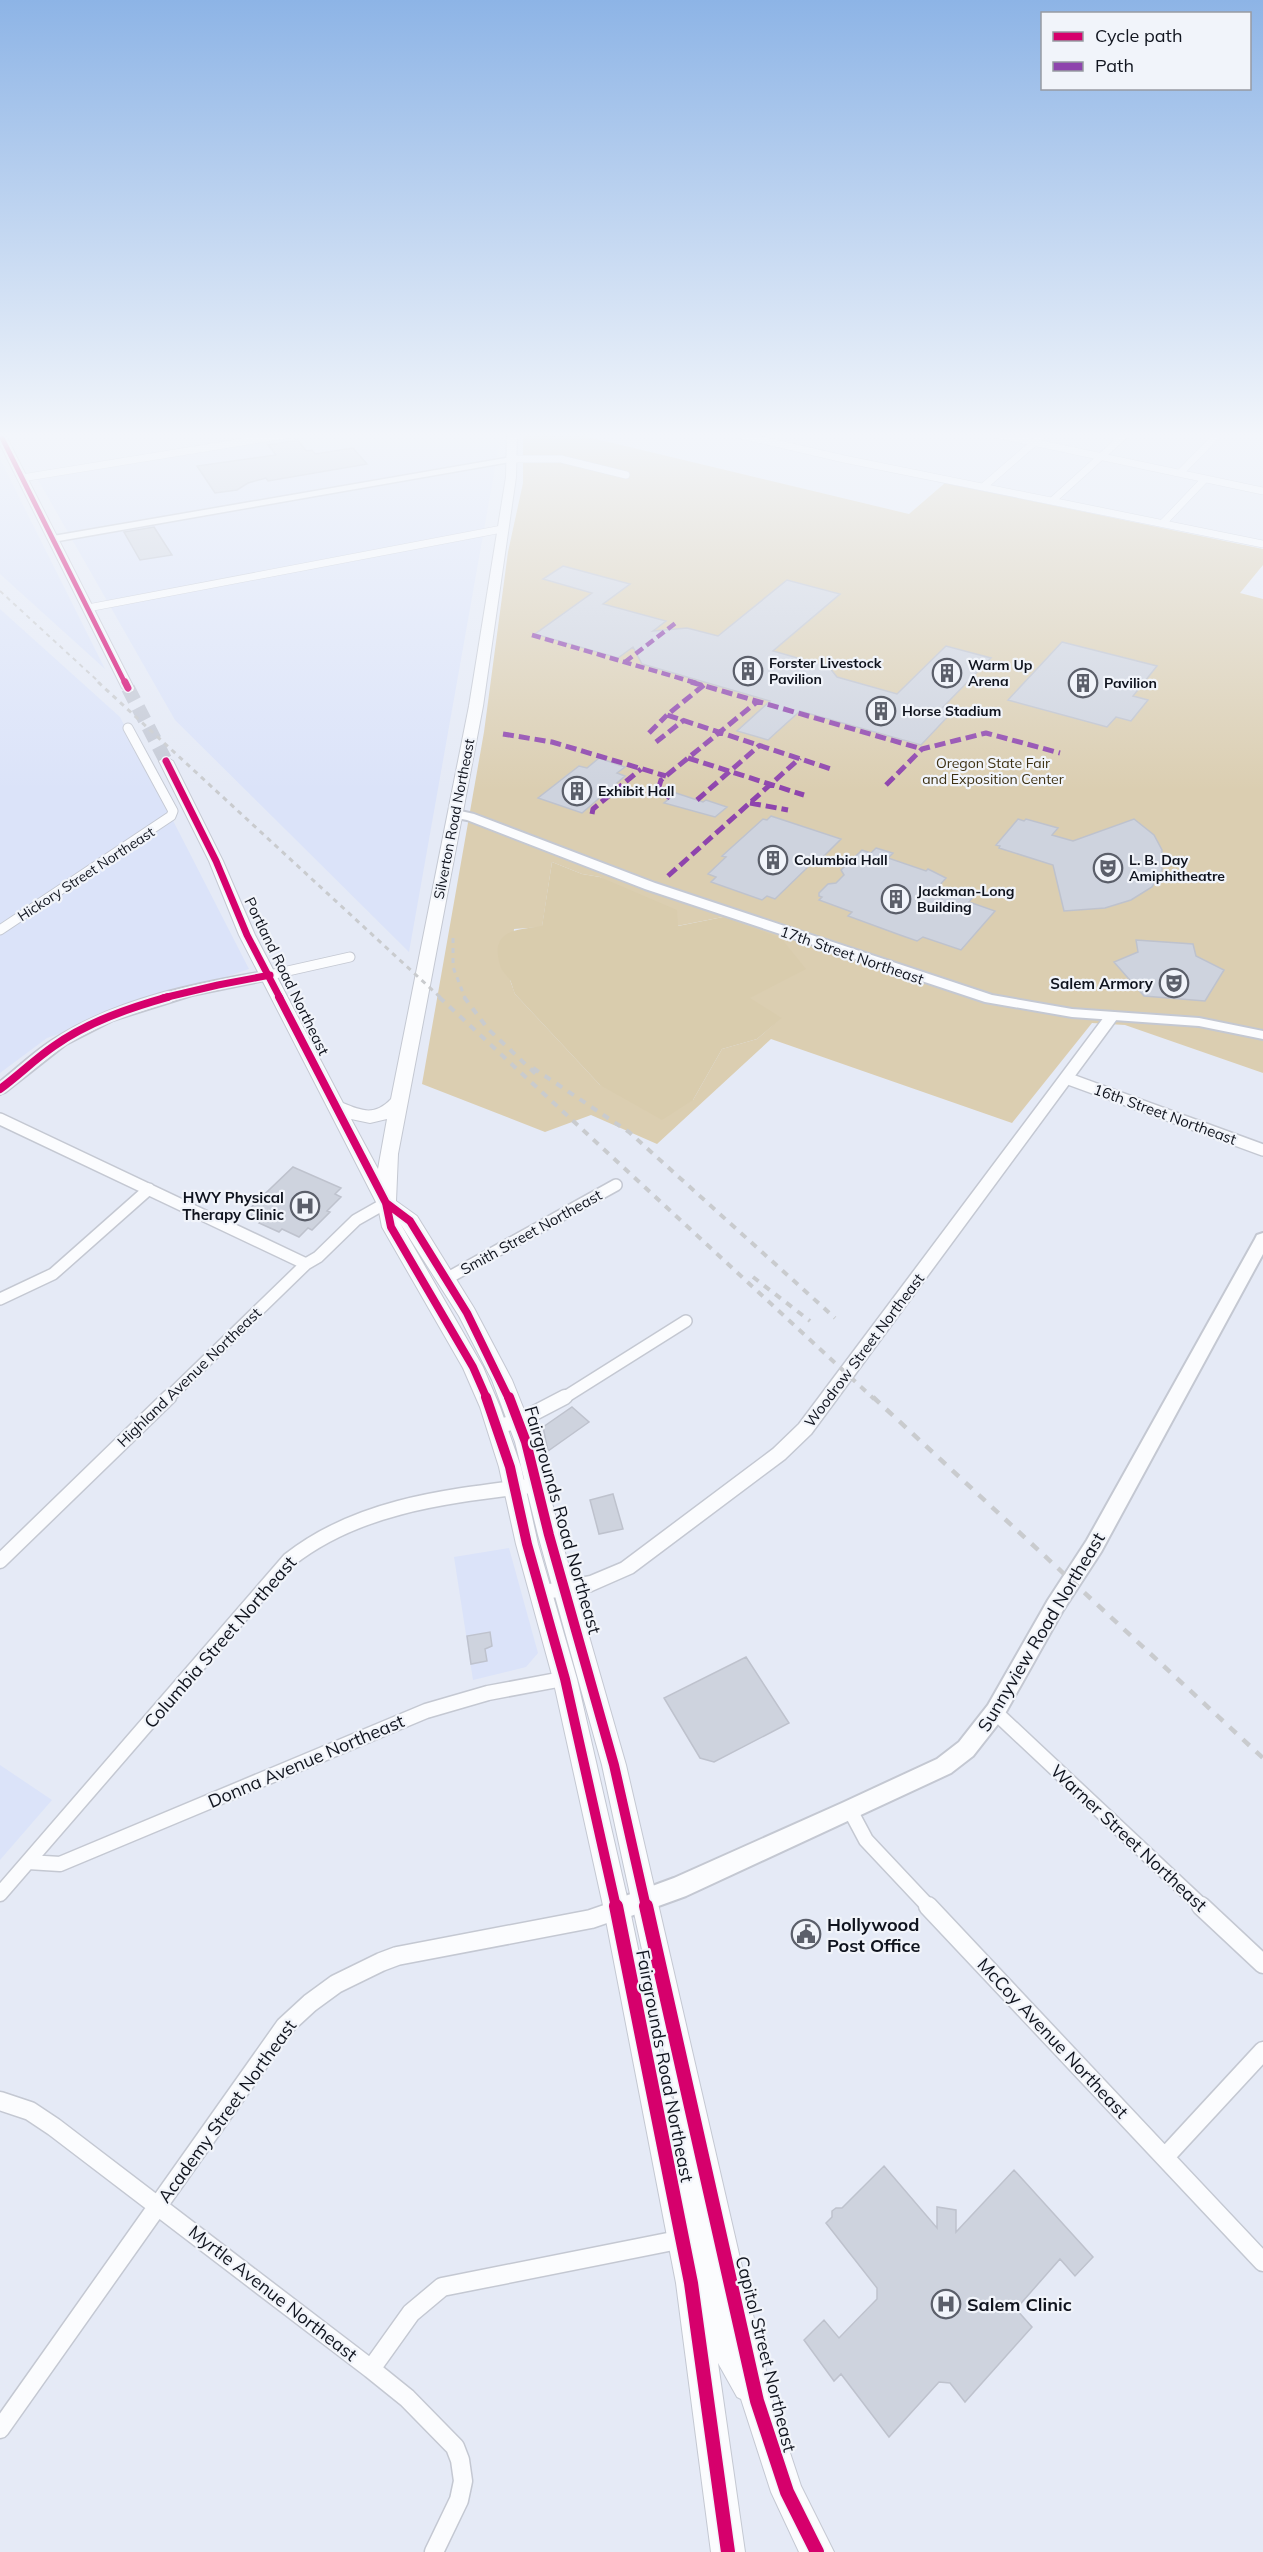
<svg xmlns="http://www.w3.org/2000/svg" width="1263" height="2552" viewBox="0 0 1263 2552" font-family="Mulish,sans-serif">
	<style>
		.built { fill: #dbe3f9 }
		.green { fill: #dbceb1; fill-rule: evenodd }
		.forest { fill: #d9ccad }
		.building { fill: #ced3de; stroke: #bec2cd; stroke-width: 1.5 }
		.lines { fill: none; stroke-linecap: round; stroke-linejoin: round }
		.primary-tunnel { stroke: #c5cad6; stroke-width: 14; stroke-dasharray: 14 8; stroke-linecap: butt }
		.minor-far4-casing { stroke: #c4c8d2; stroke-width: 8 }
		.minor-far3-casing { stroke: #c4c8d2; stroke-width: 11 }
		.minor-far2-casing { stroke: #c4c8d2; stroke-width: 14 }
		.minor-far1-casing { stroke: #c4c8d2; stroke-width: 17 }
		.minor-casing { stroke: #c4c8d2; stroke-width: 21 }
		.tertiary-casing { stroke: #c4c8d2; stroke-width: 3 }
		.secondary-casing { stroke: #c4c8d2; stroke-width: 4 }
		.primary-casing { stroke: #c4c8d2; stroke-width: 2 }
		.minor-far4 { stroke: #fbfcfe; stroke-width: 7 }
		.minor-far3 { stroke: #fbfcfe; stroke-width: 9 }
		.minor-far2 { stroke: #fbfcfe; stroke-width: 11 }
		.minor-far1 { stroke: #fbfcfe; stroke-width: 14 }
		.minor { stroke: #fbfcfe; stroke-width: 18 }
		.tertiary { fill: #fbfcfe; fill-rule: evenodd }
		.secondary { fill: #fbfcfe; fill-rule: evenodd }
		.primary { fill: #fbfcfe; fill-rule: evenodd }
		.rail-far3 { stroke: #c9cbce; stroke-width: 2; stroke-dasharray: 4.5 4.5; stroke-linecap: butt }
		.rail-far2 { stroke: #c9cbce; stroke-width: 3; stroke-dasharray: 5 5; stroke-linecap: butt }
		.rail-far1 { stroke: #c9cbce; stroke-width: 4; stroke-dasharray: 7 7; stroke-linecap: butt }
		.rail { stroke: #c9cbce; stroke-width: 4.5; stroke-dasharray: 9 9; stroke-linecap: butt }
		.quiet-far1 { stroke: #8e44ad; stroke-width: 4.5; stroke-dasharray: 9 4.5; stroke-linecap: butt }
		.quiet { stroke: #8e44ad; stroke-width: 5; stroke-dasharray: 11 5; stroke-linecap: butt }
		.cycleway-far4-casing { stroke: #f1f4fa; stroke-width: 8 }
		.cycleway-far3-casing { stroke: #f1f4fa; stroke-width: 10 }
		.cycleway-far2-casing { stroke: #f1f4fa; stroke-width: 12 }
		.cycleway-far1-casing { stroke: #f1f4fa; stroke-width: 14 }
		.cycleway-casing { stroke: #f1f4fa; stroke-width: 17 }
		.cycleway-far4 { stroke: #d6006c; stroke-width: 5 }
		.cycleway-far3 { stroke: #d6006c; stroke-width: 7 }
		.cycleway-far2 { stroke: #d6006c; stroke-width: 8 }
		.cycleway-far1 { stroke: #d6006c; stroke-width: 10 }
		.cycleway { stroke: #d6006c; stroke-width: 14 }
		.labels { text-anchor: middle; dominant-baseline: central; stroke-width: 4.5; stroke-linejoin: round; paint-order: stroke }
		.far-poi-label { font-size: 14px; font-weight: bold; fill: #10141e; stroke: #f1f4fa; text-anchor: start }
		.far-park-label { font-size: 14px; fill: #3d3113; stroke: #f1f4fa }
		.far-street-label { font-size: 14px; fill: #10141e; stroke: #f1f4fa }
		.street-label { font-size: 15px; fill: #10141e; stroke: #f1f4fa }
		.poi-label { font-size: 15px; font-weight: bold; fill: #10141e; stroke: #f1f4fa; text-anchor: end }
		.near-street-label { font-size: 18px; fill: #10141e; stroke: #f1f4fa }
		.near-poi-label { font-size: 18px; font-weight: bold; fill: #10141e; stroke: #f1f4fa; text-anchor: start }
	</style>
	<rect width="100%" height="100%" fill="#e5eaf6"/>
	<path class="built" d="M312 434H501L409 952 175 720 37 478Z
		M0 459 105 669 0 574Z
		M0 609 120 717 249 969 47 1038 0 1073Z
		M509 1548 538 1653 526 1667 473 1680 454 1557Z
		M0 1765 52 1800 0 1860Z"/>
	<path class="green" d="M523 434H575L909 514 945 483 1263 549V565L1240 593 1263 599V1073L1125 1025 1092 1023 1012 1123 771 1039 657 1144 591 1115 545 1132 422 1084 484 732 508 552 523 483ZM552 862 582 874 600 877 677 926 723 917 749 999 781 1018 757 1039 722 1049 693 1100 600 1085 515 994 510 980 514 929 542 927Z"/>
	<path class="forest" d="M552 862 582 874 600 877 677 910 678 926 723 917 781 938 806 969 750 998 782 1018 757 1039 722 1049 693 1100 662 1120 600 1085 515 994C513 990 512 984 510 980 507 975 501 971 500 965 489 929 518 930 542 926Z"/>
	<path class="building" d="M298 440 306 451 312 450 315 454 353 448 367 464 268 481 266 478 248 483 237 490 215 493 197 466 276 455 268 445Z
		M154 527 172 555 140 560 124 532Z
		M563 566 630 584 603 604 666 621 653 631 687 628 718 636 787 580 840 594 773 651 829 667 837 677 897 694 946 646 991 658 943 707 954 710 921 745 800 711 768 740 737 731 770 701 642 664 633 647 618 658 535 634 592 593 543 579Z
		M1062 642 1157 666 1133 696 1148 700 1131 721 1116 717 1107 727 1008 700Z
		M599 758 625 767 617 773 625 776 582 813 538 798 579 766 587 768Z
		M676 793 703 802 706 800 727 807 715 817 664 803Z
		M771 816 841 839 815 865 811 864 775 899 767 896 762 900 711 882 716 877 708 874 726 857 722 856 763 819 767 820Z
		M1018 819 1024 821 1026 819 1058 828 1052 835 1073 841 1134 819 1154 835 1162 850V870L1152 887 1131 900 1105 908 1064 911 1053 865 999 848 1000 846 996 845Z
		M876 848 893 853 888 858 926 871 928 869 946 878 930 896 960 892 974 896 969 902 995 911 961 950 923 937 917 941 900 935 848 916 852 912 819 900 822 897 819 896V893L828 884 836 883 844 875 841 870 862 850 871 853Z
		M1136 940 1193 944 1196 956 1224 970 1205 1001 1144 996 1114 962 1138 952Z
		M293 1167 341 1188 335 1194 341 1197 327 1211 330 1212 312 1230 308 1228 299 1237 282 1229 279 1232 259 1223 262 1220 245 1213Z
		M572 1407 589 1422 548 1451 543 1427Z
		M613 1494 623 1529 599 1534 590 1500Z
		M490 1632 492 1646 485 1649 487 1661 471 1664 467 1636Z
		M746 1657 789 1723 714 1762 700 1758 664 1698Z
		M884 2166 937 2228V2207L956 2210V2232L1014 2170 1093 2257 1075 2276 1060 2259 1016 2309 1032 2327 965 2402 950 2383 939 2382 889 2437 841 2374 834 2381 804 2340 824 2320 839 2338 877 2299V2288L826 2223 832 2217V2211L836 2208H842Z"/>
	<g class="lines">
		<path class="primary-tunnel" d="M128 688 166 761"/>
		<g class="minor-far4-casing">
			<path id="minor-far4" d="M736 434 844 459 1263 544
				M995 434 1263 491
				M512 459H561L626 475
				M1180 473 1218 434
				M22 478 291 434
				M983 487 1044 434
				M1052 501 1126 434
				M1163 523 1205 479
				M88 608 502 529"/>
		</g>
		<g class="minor-far3-casing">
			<path id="minor-far3" d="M0 930 171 816 173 811 128 728
				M270 975 350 957"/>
		</g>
		<g class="minor-far2-casing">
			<path id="minor-far2" d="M1066 1078 1263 1150
				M0 1119 306 1264
				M446 1279 616 1185
				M0 1299 53 1274 149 1189
				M167 1399 306 1264 318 1257 356 1220 386 1203
				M562 1399 686 1321"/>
		</g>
		<g class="minor-far1-casing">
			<path id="minor-far1" d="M496 1427 519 1421 565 1397
				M0 1561 169 1397
				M995 1712 1203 1907
				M850 1810 866 1840 929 1907
				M28 1862 60 1864 426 1711 488 1693 568 1678
				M0 1894 289 1560C360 1504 451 1496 538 1485"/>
		</g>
		<g class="minor-casing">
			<path id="minor" d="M928 1906 1263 2262
				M1201 1906 1263 1964
				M0 2101 30 2111 54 2127 371 2369 411 2313 442 2287 683 2239
				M1165 2157 1263 2051
				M371 2369 407 2398 455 2447 460 2460 463 2481 459 2500 434 2552
				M0 2429 285 2026 310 2003 336 1984 381 1962 397 1956 591 1919 617 1910"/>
		</g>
		<g class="tertiary-casing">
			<path id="tertiary" d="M512 457 516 459 515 461 53 542 49 539 53 536Z
				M1112 1012 1117 1013 1118 1016 1117 1019 811 1434 785 1459 633 1573 592 1591 540 1600 534 1597 531 1592 534 1587 590 1576 621 1563 773 1449 799 1424 1107 1013Z"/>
		</g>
		<g class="secondary-casing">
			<path id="secondary" d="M456 810 474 814 655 883 992 995 1072 1009 1199 1018 1263 1031V1039L1199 1026 1072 1017 985 1002 645 889 467 820 452 817 450 814Z
				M270 971 275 972 277 975 275 978 192 995 113 1020 66 1044 5 1092 0 1094V1082C18 1068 35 1051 55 1039 118 999 197 983 270 971Z
				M1263 1233V1254L1101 1552 1062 1612 1002 1719 973 1756 951 1773 686 1896 617 1921 609 1918 606 1910 609 1902 674 1878 842 1803 937 1759 959 1742 988 1705 1048 1600 1087 1540 1255 1239 1257 1235Z"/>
		</g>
		<g class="primary-casing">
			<path id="primary" d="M0 434H5L134 688 133 691 128 692 122 688 0 444Z
				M507 434H517L516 477 483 706 398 1154 396 1201 417 1216 474 1308 512 1380 537 1442 560 1535 626 1765 773 2401 801 2486 834 2552H799L771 2492 741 2399 737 2397 718 2363 745 2552H711L676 2283 604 1910 553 1679 516 1544 499 1467 480 1407 463 1368 382 1227 378 1206 239 935 209 861 159 761 166 757 173 761 223 861 255 935 343 1103C362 1111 375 1116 391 1099L469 706 506 477ZM351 1119 370 1123 387 1119 378 1169ZM400 1223 459 1316 492 1380 515 1442 538 1535 602 1765 675 2102 668 2093 630 1910 577 1679 538 1544 521 1467 500 1407 483 1367Z"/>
		</g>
		<use href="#minor-far4" class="minor-far4"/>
		<use href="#minor-far3" class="minor-far3"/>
		<use href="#minor-far2" class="minor-far2"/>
		<use href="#minor-far1" class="minor-far1"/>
		<use href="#minor" class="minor"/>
		<use href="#tertiary" class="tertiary"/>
		<use href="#secondary" class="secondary"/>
		<use href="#primary" class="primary"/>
		<path class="rail-far3" d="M0 591 100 683"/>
		<path class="rail-far2" d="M98 682 441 998
			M453 938V967L465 998"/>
		<path class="rail-far1" d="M439 997 874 1399
			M464 997 488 1029 538 1076
			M533 1068 629 1132 835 1318
			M753 1277 810 1321"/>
		<path class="rail" d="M873 1397 1263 1758"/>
		<path class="quiet-far1" d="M532 635 696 683
			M625 662 677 622"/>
		<path class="quiet" d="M691 682 922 749
			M704 685 667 715 831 769
			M649 733 667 715
			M503 734 552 742 666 776
			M656 742 684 720
			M688 758 804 795
			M886 785 922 749 986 733 1060 753
			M670 798 658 790 661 780 758 701
			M697 800 760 745
			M750 803 788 810
			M592 814 593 809 641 769
			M668 876 800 758"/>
		<g class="cycleway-far4-casing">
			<path id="cycleway-far4" d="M0 434 125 683"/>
		</g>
		<g class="cycleway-far3-casing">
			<path id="cycleway-far3" d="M125 682 128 688
				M166 761 216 861 247 935 280 998
				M163 998 218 985 270 975"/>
		</g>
		<g class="cycleway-far2-casing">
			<path id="cycleway-far2" d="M279 997 386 1203 391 1227 473 1367 487 1399
				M0 1089C19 1075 35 1059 54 1046 88 1022 129 1008 168 997
				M386 1203 410 1221 467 1313 509 1399"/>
		</g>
		<g class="cycleway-far1-casing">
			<path id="cycleway-far1" d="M486 1397 510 1467 527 1544 565 1679 616 1907
				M509 1397 526 1442 549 1535 614 1765 646 1907"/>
		</g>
		<g class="cycleway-casing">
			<path id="cycleway" d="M616 1906 691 2283 728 2552
				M646 1906 757 2401 787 2492 817 2552"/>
		</g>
		<use href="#cycleway-far4" class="cycleway-far4"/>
		<use href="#cycleway-far3" class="cycleway-far3"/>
		<use href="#cycleway-far2" class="cycleway-far2"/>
		<use href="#cycleway-far1" class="cycleway-far1"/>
		<use href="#cycleway" class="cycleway"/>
	</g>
	<linearGradient id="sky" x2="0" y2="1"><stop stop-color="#8db4e6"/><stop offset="0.55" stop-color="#f3f6fb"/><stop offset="1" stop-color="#f3f6fb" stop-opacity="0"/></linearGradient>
	<rect width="1263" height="791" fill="url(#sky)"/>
	<defs>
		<g id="building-ring" transform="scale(1.5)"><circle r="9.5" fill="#f1f4fa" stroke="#5b5f6a" stroke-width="1.5"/><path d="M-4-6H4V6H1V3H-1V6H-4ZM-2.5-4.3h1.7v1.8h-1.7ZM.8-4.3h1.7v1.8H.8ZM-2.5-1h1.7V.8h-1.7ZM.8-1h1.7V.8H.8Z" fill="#5b5f6a"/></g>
		<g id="theatre-ring" transform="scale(1.5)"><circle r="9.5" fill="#f1f4fa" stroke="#5b5f6a" stroke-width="1.5"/><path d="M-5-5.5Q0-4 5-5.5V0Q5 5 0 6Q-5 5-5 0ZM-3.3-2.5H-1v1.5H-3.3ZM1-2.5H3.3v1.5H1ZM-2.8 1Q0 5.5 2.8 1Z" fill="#5b5f6a"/></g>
		<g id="hospital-ring" transform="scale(1.5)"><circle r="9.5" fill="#f1f4fa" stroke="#5b5f6a" stroke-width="1.5"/><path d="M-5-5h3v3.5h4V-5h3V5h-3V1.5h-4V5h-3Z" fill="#5b5f6a"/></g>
		<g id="civic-ring" transform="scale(1.5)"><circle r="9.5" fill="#f1f4fa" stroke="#5b5f6a" stroke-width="1.5"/><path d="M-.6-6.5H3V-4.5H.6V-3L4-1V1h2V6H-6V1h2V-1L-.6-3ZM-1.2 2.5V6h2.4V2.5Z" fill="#5b5f6a"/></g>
	</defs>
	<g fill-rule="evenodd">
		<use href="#building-ring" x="748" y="671"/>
		<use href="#building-ring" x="947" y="673"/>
		<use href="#building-ring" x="1083" y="683"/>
		<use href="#building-ring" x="881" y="711"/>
		<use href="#building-ring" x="577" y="791"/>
		<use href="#building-ring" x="773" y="860"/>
		<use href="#theatre-ring" x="1108" y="868"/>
		<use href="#building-ring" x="896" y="899"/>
		<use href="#theatre-ring" x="1174" y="983"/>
		<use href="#hospital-ring" x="305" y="1206"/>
		<use href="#civic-ring" x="806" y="1934"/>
		<use href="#hospital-ring" x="946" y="2304"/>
	</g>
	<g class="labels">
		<g class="far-poi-label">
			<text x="769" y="663">Forster Livestock<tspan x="769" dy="16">Pavilion</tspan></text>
			<text x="968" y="665">Warm Up<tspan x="968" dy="16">Arena</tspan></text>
			<text x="1104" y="683">Pavilion</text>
			<text x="902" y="711">Horse Stadium</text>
			<text x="598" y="791">Exhibit Hall</text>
			<text x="794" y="860">Columbia Hall</text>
			<text x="1129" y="860">L. B. Day<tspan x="1129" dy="16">Amiphitheatre</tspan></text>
			<text x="917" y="891">Jackman-Long<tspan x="917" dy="16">Building</tspan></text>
		</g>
		<g class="far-park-label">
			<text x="993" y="763">Oregon State Fair<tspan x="993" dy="16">and Exposition Center</tspan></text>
		</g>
		<g class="far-street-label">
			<text transform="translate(454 819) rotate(-79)">Silverton Road Northeast</text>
			<text transform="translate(86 874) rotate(-33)">Hickory Street Northeast</text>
		</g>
		<g class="street-label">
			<text transform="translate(852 955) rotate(19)">17th Street Northeast</text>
			<text transform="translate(287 976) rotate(64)">Portland Road Northeast</text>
			<text transform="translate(1165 1114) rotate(20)">16th Street Northeast</text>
			<text transform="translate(531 1232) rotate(-29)">Smith Street Northeast</text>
			<text transform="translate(864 1350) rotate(-53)">Woodrow Street Northeast</text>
			<text transform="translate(189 1377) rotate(-44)">Highland Avenue Northeast</text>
		</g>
		<g class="poi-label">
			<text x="1153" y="983">Salem Armory</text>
			<text x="284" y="1197">HWY Physical<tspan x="284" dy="17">Therapy Clinic</tspan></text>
		</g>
		<g class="near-street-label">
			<text transform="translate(563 1520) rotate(74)">Fairgrounds Road Northeast</text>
			<text transform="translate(1041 1632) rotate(-59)">Sunnyview Road Northeast</text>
			<text transform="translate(220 1642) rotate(-49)">Columbia Street Northeast</text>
			<text transform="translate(306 1761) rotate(-23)">Donna Avenue Northeast</text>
			<text transform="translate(1129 1838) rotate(43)">Warner Street Northeast</text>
			<text transform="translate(1053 2038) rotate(47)">McCoy Avenue Northeast</text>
			<text transform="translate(665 2066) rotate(79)">Fairgrounds Road Northeast</text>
			<text transform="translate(227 2111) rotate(-54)">Academy Street Northeast</text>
			<text transform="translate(273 2293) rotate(38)">Myrtle Avenue Northeast</text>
			<text transform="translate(766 2354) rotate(76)">Capitol Street Northeast</text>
		</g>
		<g class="near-poi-label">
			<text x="827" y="1924">Hollywood<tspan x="827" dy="21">Post Office</tspan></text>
			<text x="967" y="2304">Salem Clinic</text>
		</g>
	</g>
	<rect x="1041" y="12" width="210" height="78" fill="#f1f4fa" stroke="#979aa2" stroke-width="1.5"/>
	<rect x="1053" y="32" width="30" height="9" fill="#d6006c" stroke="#979aa2" stroke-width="1.5"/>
	<text x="1095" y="42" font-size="18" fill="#10141e">Cycle path</text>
	<rect x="1053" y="62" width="30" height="9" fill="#8e44ad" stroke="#979aa2" stroke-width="1.5"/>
	<text x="1095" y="72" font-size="18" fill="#10141e">Path</text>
</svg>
